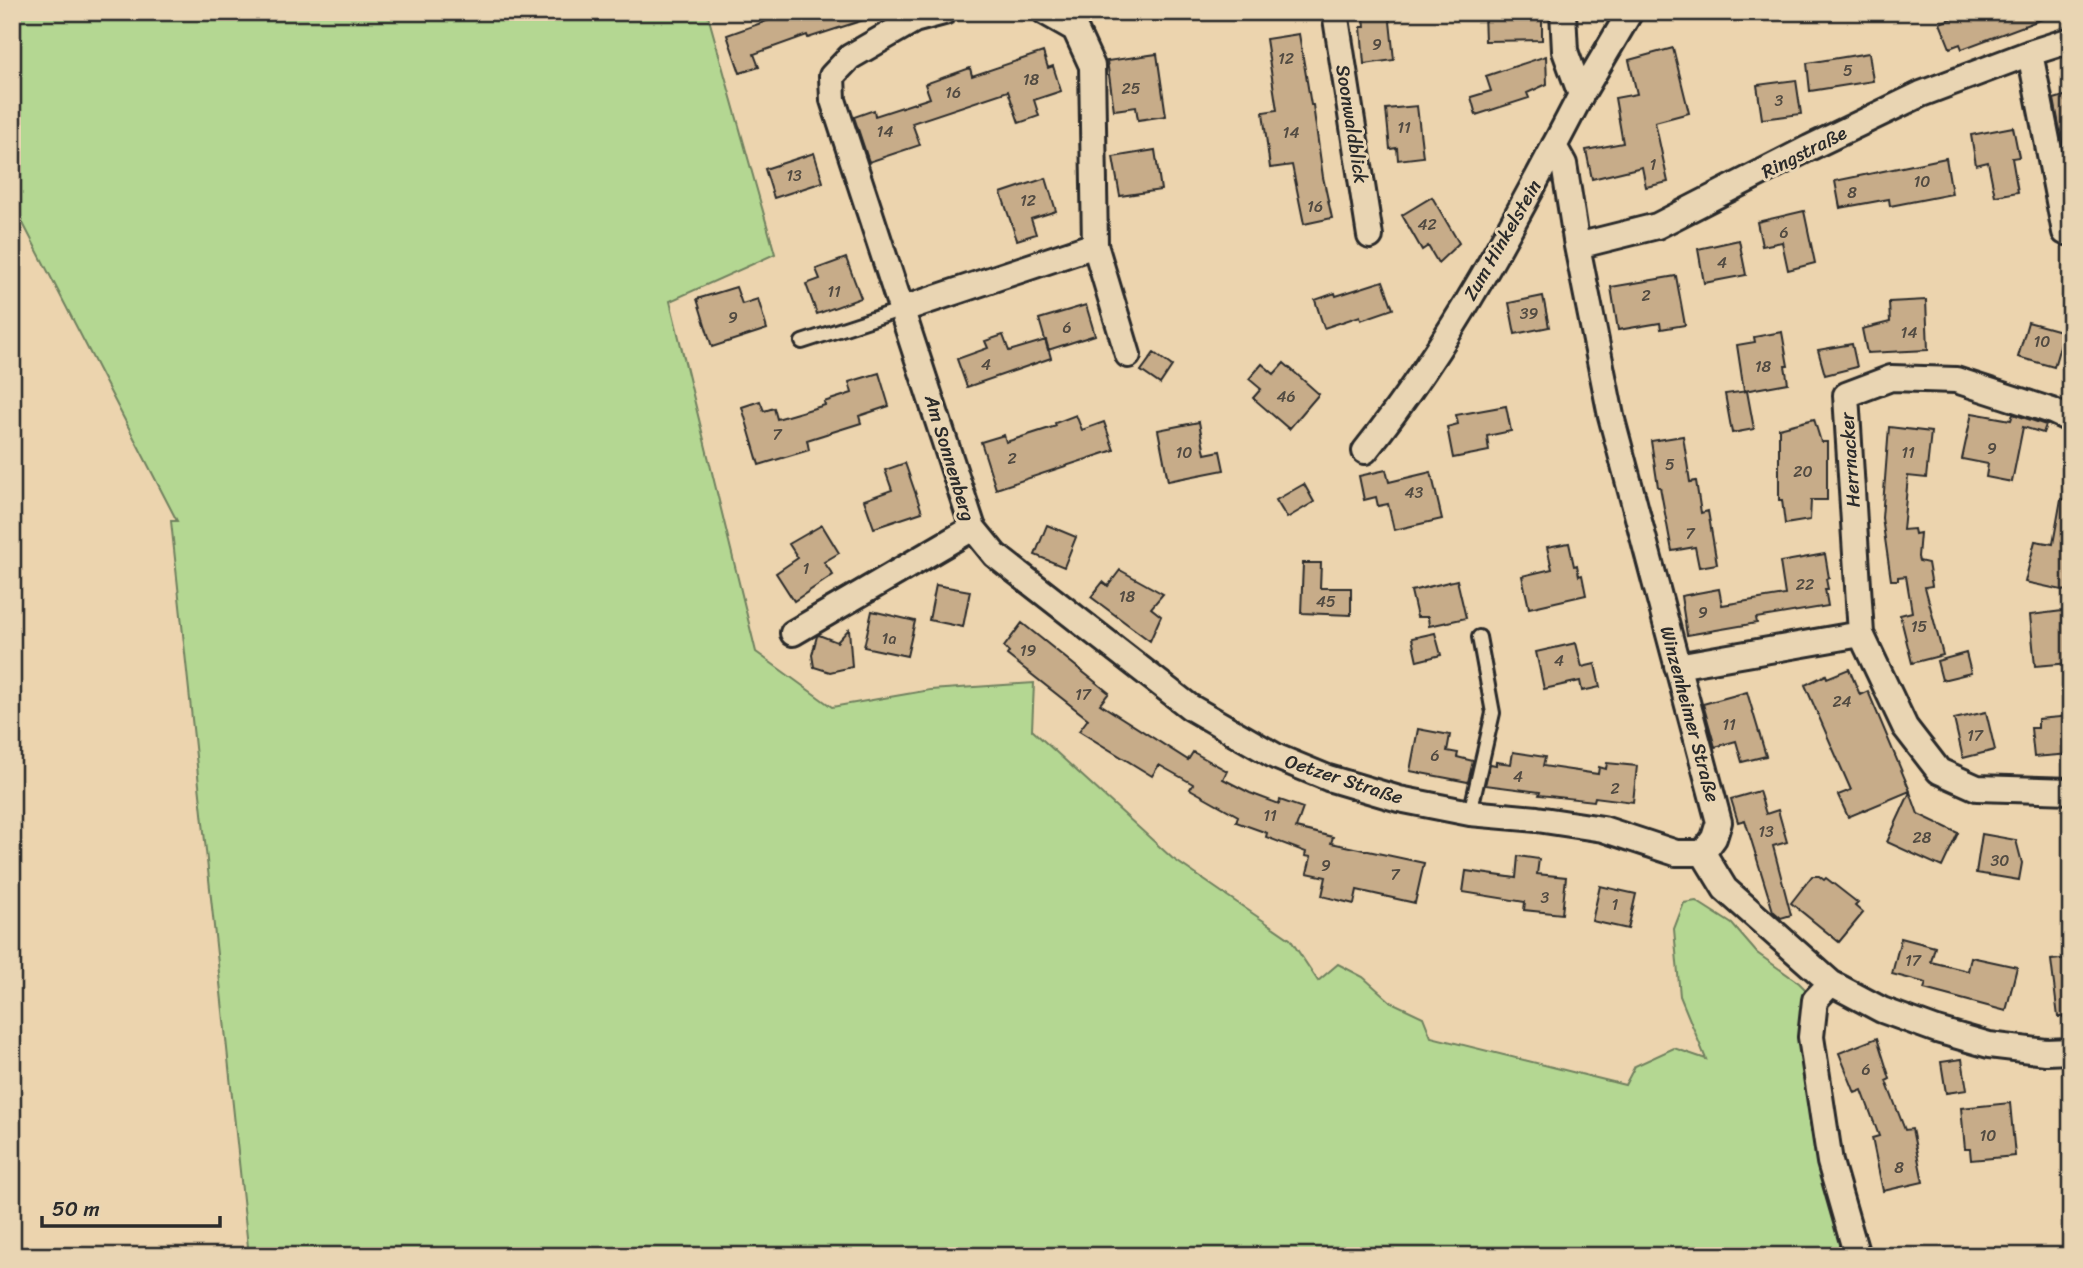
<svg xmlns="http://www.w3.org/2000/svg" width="2083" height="1268" viewBox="0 0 2083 1268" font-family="Sriracha,sans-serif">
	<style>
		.green { fill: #b4d792; stroke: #70815e; stroke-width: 2 }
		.building { fill: #c7ac89; stroke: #2b2b2b; stroke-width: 2 }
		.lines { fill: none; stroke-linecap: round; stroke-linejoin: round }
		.service-casing { stroke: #2b2b2b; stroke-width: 18 }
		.minor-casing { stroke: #2b2b2b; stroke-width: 30 }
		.service { stroke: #e9d5b3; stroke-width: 12 }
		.minor { stroke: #e9d5b3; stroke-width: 24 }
		.labels { text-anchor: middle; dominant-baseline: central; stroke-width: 6; stroke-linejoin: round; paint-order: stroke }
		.number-label { font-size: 16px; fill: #524b42 }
		.street-label { font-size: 19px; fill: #2b2b2b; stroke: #e9d5b3 }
	</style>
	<rect width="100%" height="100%" fill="#ecd4ae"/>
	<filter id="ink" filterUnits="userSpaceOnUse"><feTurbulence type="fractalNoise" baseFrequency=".0143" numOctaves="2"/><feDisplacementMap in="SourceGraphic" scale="14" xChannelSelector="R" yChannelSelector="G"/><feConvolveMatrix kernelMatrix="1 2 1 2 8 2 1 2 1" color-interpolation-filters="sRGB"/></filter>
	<g filter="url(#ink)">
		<path class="green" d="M12 12H707L775 254 670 301 756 652 832 707 930 690 1034 683 1032 730 1172 858 1290 939 1318 981 1338 964 1363 977 1391 1002 1423 1017 1431 1037 1625 1085 1635 1066 1674 1048 1706 1059 1680 996 1674 929 1684 903 1696 901 1732 924 1757 953 1799 983 1807 991V1005L1854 1256H249L171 521H177L12 202Z"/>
		<path class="building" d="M792 12H875L876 16 808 38 807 35 754 54 759 67 740 73 727 35Z
			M1389 12 1394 60 1364 64 1361 27H1365L1364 15Z
			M1484 12H1542V40L1485 41Z
			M1968 12H2052L2053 15 1962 49 1960 44 1950 48 1940 23Z
			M1299 34 1311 105H1313L1323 177 1332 218 1304 224 1292 165 1270 168 1263 112 1277 110 1266 39Z
			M1673 48 1689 113 1655 122 1668 182 1646 187 1642 167 1592 179 1586 150 1623 143 1615 98 1637 94 1629 60Z
			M1043 52 1048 68 1053 66 1061 91 1034 100 1039 116 1019 123 1008 91 912 123 920 145 869 162 854 117 874 110 875 116 930 98 925 84 970 68 972 76Z
			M1869 53 1873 81 1810 91 1807 63Z
			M1157 54 1166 116 1138 120 1136 107 1114 110 1107 61Z
			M1546 56 1547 84 1527 93 1529 98 1476 115 1471 97 1491 91 1486 76Z
			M1796 80 1801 114 1762 119 1757 85Z
			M2071 94V156H2067L2062 141 2054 99Z
			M1417 106 1423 157 1398 160 1397 148 1390 149 1386 109Z
			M2013 127 2019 157 2012 158 2018 192 1995 196 1988 162 1976 165 1971 135Z
			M1155 150 1161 190 1120 196 1113 157Z
			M814 153 823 182 774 198 765 169Z
			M1946 158 1952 194 1890 206 1889 199 1840 208 1835 181Z
			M1046 178 1056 211 1031 219 1036 234 1017 240 1001 193Z
			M1432 197 1459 243 1438 263 1428 246 1422 250 1402 215Z
			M1804 211 1815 263 1788 270 1782 242 1762 246 1757 222Z
			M1739 240 1746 275 1704 283 1698 249Z
			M846 258 861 298 817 314 806 284 820 279 816 269Z
			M1676 276 1685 325 1661 329 1660 323 1618 330 1611 287Z
			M1383 281 1393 309 1361 320 1360 316 1324 328 1315 300 1335 293 1336 296Z
			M736 287 742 304 758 299 767 329 712 347 697 299Z
			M1543 296 1549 327 1515 334 1509 303Z
			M1926 300 1928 350 1867 353 1862 329 1890 322 1889 302Z
			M1086 305 1095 335 1048 350 1039 319Z
			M2028 322 2064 332 2054 367 2018 357Z
			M1782 332 1788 366H1785L1788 383 1744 391 1737 345 1755 342 1754 337Z
			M1003 335 1009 351 1046 340 1051 358 967 387 957 359 988 348 985 341Z
			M1852 344 1857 367 1825 375 1818 350Z
			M1154 353 1172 366 1160 384 1141 371Z
			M1284 363 1319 394 1289 429 1253 398 1261 389 1249 379 1262 364 1274 374Z
			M879 373 889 406 859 416 861 423 807 440 809 450 759 465 742 407 760 401 764 411 774 408 777 419 825 405 824 402 852 393 849 382Z
			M1747 391 1754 429 1732 433 1725 394Z
			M1506 406 1511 431 1487 436 1489 451 1453 458 1447 427 1458 424 1456 415Z
			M1972 413 2011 420 2013 414 2046 425 2043 433 2023 427 2012 482 1986 477 1988 464 1962 459Z
			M1076 415 1082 430 1104 422 1114 450 996 489 981 442 1004 435 1006 442 1056 426 1055 423Z
			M1814 419 1821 442H1827V500H1811L1810 520 1785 524 1782 500H1779V428Z
			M1199 422 1205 454 1220 451 1224 470 1168 481 1158 430Z
			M1889 427 1931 432 1926 478 1908 476 1903 530 1914 529 1915 534 1920 533 1918 557 1919 561 1928 563 1932 586 1925 587 1943 655 1912 663 1900 615 1912 612 1906 576 1898 577V580H1891L1882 518Z
			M1683 436 1690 482 1696 481 1701 513 1708 511 1717 564 1699 567 1695 547 1672 551 1660 487H1658L1651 441Z
			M905 463 922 512 874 528 864 500 892 490 885 470Z
			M1386 470 1389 482 1431 472 1442 519 1394 530 1388 504 1378 506 1376 497 1364 500 1359 476Z
			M1304 484 1314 502 1287 518 1276 500Z
			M2061 499 2071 500V592L2025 582 2035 541 2053 544Z
			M822 525 839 553 824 562 833 575 794 601 776 573 798 558 789 544Z
			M1047 525 1076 537 1064 567 1035 555Z
			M1569 543 1574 566 1577 565 1579 576 1582 575 1586 595 1529 608 1522 576 1552 569 1547 547Z
			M1825 554 1829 578 1826 579 1828 589H1825L1828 606 1756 618 1757 623 1687 635 1681 596 1719 589 1722 605 1785 595 1780 562Z
			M1303 563H1321L1320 588H1351V615L1301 613Z
			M1120 570 1163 594 1151 608 1161 616 1150 641 1091 597 1103 582 1108 586Z
			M1457 580 1466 618 1429 626 1428 617H1417L1411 591Z
			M936 585 970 591 963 627 929 620Z
			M2071 610V663L2035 666 2030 615Z
			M872 611 915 621 907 656 864 647Z
			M1022 623 1109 693 1100 704 1188 760 1193 752 1227 771 1223 779 1250 793 1279 804 1280 800 1303 808 1296 828 1333 837 1331 843 1424 863 1415 903 1357 890 1354 904 1322 896 1326 877 1307 873 1311 857 1305 856 1306 852 1266 837 1267 833 1236 822 1238 816 1190 789 1193 784 1159 765 1152 776 1079 731 1088 719 1007 655 1009 652 1004 647Z
			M849 629 852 667 830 672 814 667 812 655 817 636 819 635 837 642Z
			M1435 633 1441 655 1417 661 1412 638Z
			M1576 643 1582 667 1595 664 1600 687 1582 691 1580 681 1544 689 1536 652Z
			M1966 653 1971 673 1942 680 1937 661Z
			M1849 669 1860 695 1868 691 1910 791 1848 817 1838 795 1851 790 1805 685 1826 675 1827 678Z
			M1747 692 1766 756 1742 762 1736 741 1715 747 1703 704Z
			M1986 712 1995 750 1963 758 1954 719Z
			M2071 716V754L2034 757 2031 728H2038V719Z
			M1418 729 1450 735 1447 751 1458 753 1457 757 1473 761 1468 782 1410 771Z
			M1513 752 1545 757 1543 766 1598 774 1599 767 1606 769 1607 763 1637 766 1633 802 1595 797 1594 801 1539 795 1540 792 1485 785 1490 764 1496 765V762L1511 764Z
			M1759 791 1766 814 1778 810 1787 842 1773 846 1791 915 1781 918 1773 911 1745 820 1738 822 1731 799Z
			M1910 792 1918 814 1958 833 1942 867 1887 842Z
			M1982 834 2016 840 2022 863 2019 880 1976 873Z
			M1518 856 1539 859 1537 874 1566 877 1562 914 1524 910 1525 902 1463 892 1466 871 1516 878Z
			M1812 876H1819L1824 880 1826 878 1858 903 1855 906 1863 913 1839 942 1791 903Z
			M1600 886 1636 894 1628 929 1592 921Z
			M1901 938 1935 947 1931 962 1968 971 1971 957 2017 967 2006 1011 1924 989 1926 983 1892 974Z
			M2071 958V1017H2058L2051 960Z
			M1877 1038 1890 1079 1886 1081 1905 1130 1912 1129 1923 1182 1883 1191 1872 1138 1879 1136 1862 1090 1855 1093 1839 1053Z
			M1962 1059 1967 1090 1946 1093 1941 1062Z
			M2010 1103 2015 1156 1971 1160 1970 1149H1965L1961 1108Z"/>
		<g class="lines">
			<g class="service-casing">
				<path id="service" d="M802 342 903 309
					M1470 813 1493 713 1479 637"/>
			</g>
			<g class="minor-casing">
				<path id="minor" d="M944 12 914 20 850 57 832 76 833 100 973 528 995 555 1190 707 1277 757 1328 778 1399 799 1470 813 1537 819 1603 829 1676 853H1703
					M1335 12 1370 236
					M2030 53 2065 232
					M1581 95 1630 12
					M1554 146 1564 164 1577 246 1611 416 1719 822 1714 838 1703 853
					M1095 245 1128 355
					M1577 246 1657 226 1809 148 1921 94 2030 53 2071 40
					M903 309 1095 245 1092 66 1075 29 1045 12
					M2071 420 2052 411 1956 380 1891 378 1846 395 1861 634 1905 727 1939 771 1977 788 2071 791
					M1365 451C1452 342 1517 218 1581 95L1565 51 1563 12
					M793 633 973 528
					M1677 666 1861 634
					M1703 853 1725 889 1831 983 1882 1010 1937 1030 1989 1045 2046 1052 2071 1051
					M1831 983 1815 1000 1811 1037 1830 1162 1857 1256"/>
			</g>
			<use href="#service" class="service"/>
			<use href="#minor" class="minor"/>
		</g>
	</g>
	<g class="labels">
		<g class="number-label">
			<text x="1377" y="44">9</text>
			<text x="1286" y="58">12</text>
			<text x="1848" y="70">5</text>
			<text x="1031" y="79">18</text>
			<text x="1131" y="88">25</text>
			<text x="953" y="92">16</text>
			<text x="1779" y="100">3</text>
			<text x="1404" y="127">11</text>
			<text x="885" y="131">14</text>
			<text x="1291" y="132">14</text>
			<text x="1653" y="164">1</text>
			<text x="794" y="175">13</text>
			<text x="1922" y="181">10</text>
			<text x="1852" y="192">8</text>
			<text x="1028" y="200">12</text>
			<text x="1315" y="206">16</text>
			<text x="1427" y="224">42</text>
			<text x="1784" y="232">6</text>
			<text x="1722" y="262">4</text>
			<text x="834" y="291">11</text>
			<text x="1646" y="295">2</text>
			<text x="1529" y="313">39</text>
			<text x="733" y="317">9</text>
			<text x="1067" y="327">6</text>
			<text x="1909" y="332">14</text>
			<text x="2042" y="341">10</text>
			<text x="986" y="364">4</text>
			<text x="1763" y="366">18</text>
			<text x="1286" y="396">46</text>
			<text x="777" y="434">7</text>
			<text x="1992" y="448">9</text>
			<text x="1184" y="452">10</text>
			<text x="1908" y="452">11</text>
			<text x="1012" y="458">2</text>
			<text x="1670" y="464">5</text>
			<text x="1803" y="471">20</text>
			<text x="1414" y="492">43</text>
			<text x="1690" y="533">7</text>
			<text x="806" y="568">1</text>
			<text x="1805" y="584">22</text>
			<text x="1127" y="596">18</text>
			<text x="1326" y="601">45</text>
			<text x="1703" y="612">9</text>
			<text x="1919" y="626">15</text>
			<text x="889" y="638">1a</text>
			<text x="1028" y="650">19</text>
			<text x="1559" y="660">4</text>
			<text x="1083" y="694">17</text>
			<text x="1842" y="701">24</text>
			<text x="1729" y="724">11</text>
			<text x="1975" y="735">17</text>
			<text x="1435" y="755">6</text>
			<text x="1518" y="776">4</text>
			<text x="1615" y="788">2</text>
			<text x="1270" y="815">11</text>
			<text x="1766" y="831">13</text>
			<text x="1922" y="837">28</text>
			<text x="2000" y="860">30</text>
			<text x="1326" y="865">9</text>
			<text x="1395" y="874">7</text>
			<text x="1545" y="897">3</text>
			<text x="1615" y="904">1</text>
			<text x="1913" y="960">17</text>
			<text x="1866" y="1069">6</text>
			<text x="1988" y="1135">10</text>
			<text x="1899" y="1167">8</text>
		</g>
		<g class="street-label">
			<text transform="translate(1352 124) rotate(81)">Soonwaldblick</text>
			<text transform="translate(1804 152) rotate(-27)">Ringstraße</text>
			<text transform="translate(1502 240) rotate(-60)">Zum Hinkelstein</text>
			<text transform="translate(950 458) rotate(73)">Am Sonnenberg</text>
			<text transform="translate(1850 460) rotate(-94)">Herrnacker</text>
			<text transform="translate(1690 714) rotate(75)">Winzenheimer Straße</text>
			<text transform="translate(1344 779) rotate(18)">Oetzer Straße</text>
		</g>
	</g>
	<rect width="2083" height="1268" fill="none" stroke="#e9d5b3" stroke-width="42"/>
	<rect x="21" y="21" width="2041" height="1226" fill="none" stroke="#2b2b2b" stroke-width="2.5" filter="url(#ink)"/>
	<path d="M42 1216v10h178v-10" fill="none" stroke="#2b2b2b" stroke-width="3.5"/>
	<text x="52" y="1216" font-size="21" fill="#2b2b2b" stroke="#e9d5b3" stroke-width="5" paint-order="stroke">50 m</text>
</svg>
